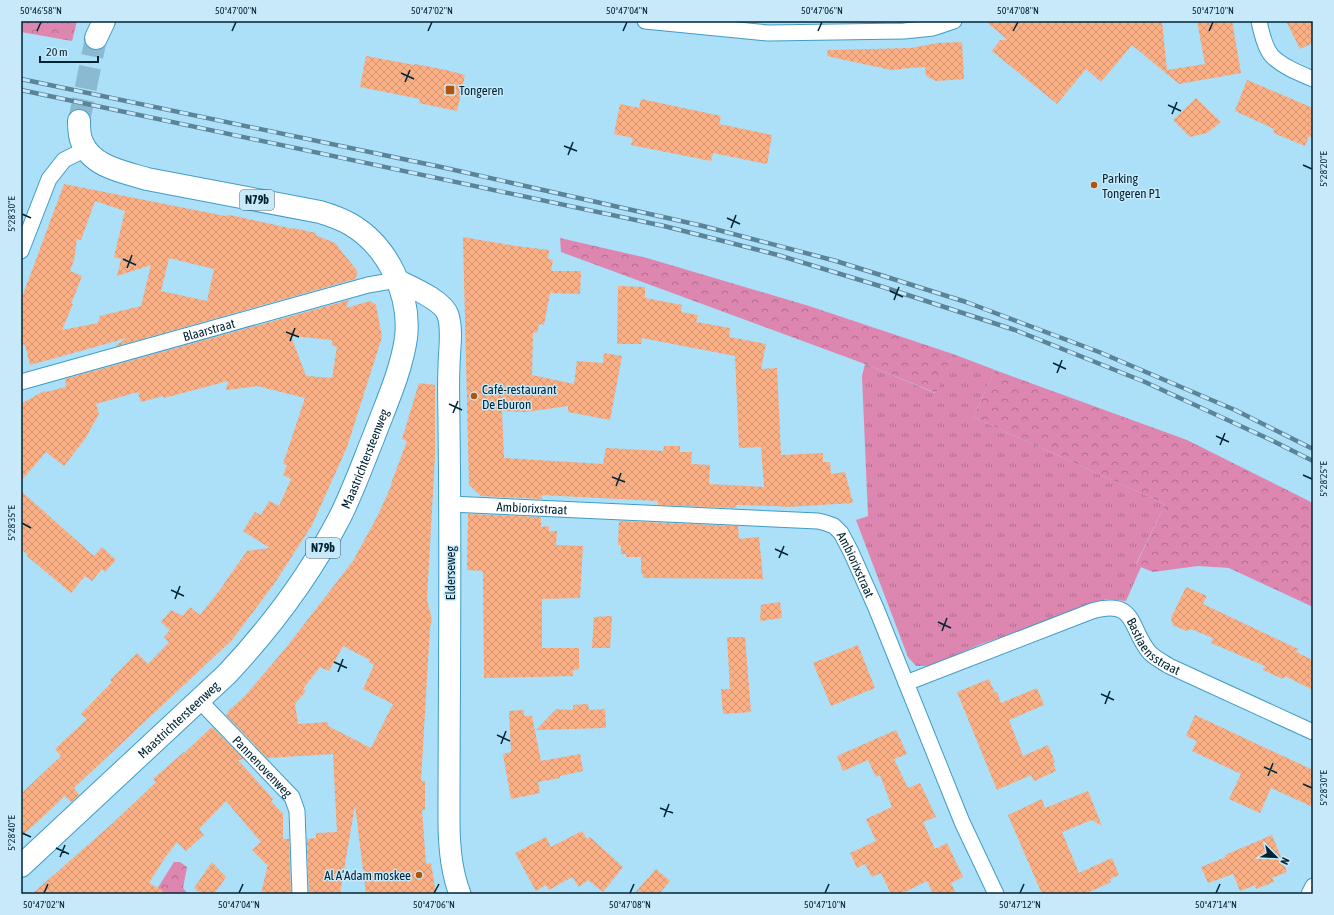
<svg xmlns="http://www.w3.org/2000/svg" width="1334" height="915" viewBox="0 0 1334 915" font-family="'Asap Condensed',sans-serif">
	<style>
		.grass { fill: url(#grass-tufts) }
		.forest { fill: url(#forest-crowns) }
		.building { fill: url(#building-cross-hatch); fill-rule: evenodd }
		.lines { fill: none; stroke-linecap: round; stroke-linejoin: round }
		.primary-tunnel { stroke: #8abad1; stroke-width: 22; stroke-dasharray: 22 11; stroke-linecap: butt }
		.minor-casing { stroke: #419cc4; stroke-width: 17 }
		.secondary-casing { stroke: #419cc4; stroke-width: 23 }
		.primary-casing { stroke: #419cc4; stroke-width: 24 }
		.minor { stroke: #fff; stroke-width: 15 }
		.secondary { stroke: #fff; stroke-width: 21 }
		.primary { stroke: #fff; stroke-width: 22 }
		.rail-casing { stroke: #598499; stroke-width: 4.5 }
		.rail { stroke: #c8e9fa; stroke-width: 3; stroke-dasharray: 9; stroke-linecap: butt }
		.ticks { fill: none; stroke: #002434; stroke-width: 1.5 }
		.poi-dot { fill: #b25307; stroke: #c8e9fa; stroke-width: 1.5 }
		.labels { text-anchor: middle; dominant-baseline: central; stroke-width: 3; stroke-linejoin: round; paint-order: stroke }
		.shield { fill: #c8e9fa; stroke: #3c5f6f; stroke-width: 1 }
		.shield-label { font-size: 12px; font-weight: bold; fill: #002434 }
		.poi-label { font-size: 13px; fill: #002434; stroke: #c8e9fa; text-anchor: start }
		.street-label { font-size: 13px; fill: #002434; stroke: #c8e9fa }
		.neatline { fill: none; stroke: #002434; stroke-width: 1.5 }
		.ticks-label { font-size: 10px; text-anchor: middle; fill: #002434 }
	</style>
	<defs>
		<pattern id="grass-tufts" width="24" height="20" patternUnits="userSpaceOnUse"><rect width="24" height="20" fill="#dd86b0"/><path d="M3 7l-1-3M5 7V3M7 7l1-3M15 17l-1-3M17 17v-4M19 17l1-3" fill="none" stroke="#b16d90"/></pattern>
		<pattern id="forest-crowns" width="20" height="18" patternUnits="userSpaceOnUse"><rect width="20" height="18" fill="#dd86b0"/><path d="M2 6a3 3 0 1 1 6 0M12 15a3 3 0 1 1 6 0" fill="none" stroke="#b16d90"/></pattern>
		<pattern id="building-cross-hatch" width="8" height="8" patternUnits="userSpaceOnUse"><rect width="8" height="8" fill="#faaf85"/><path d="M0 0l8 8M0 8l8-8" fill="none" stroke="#d49673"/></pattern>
	</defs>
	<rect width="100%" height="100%" fill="#acdff8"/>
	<path class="grass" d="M953 354 995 370 973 417 1165 504 1136 564 1141 567 1126 601 1106 599 1082 610 981 644 931 666H916L908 657 856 520 868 516 862 376 865 364 935 393Z"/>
	<path class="forest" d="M21 21H77L72 41 21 32Z
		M560 238 647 258 809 306 953 354 936 393 865 364 561 252Z
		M995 370 1187 440 1313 503V607L1229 568 1198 566 1153 572 1136 565 1165 504 973 417Z
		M174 862H180L187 867 183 888 188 894H154Z"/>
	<path class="building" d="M985 21H1162L1167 70 1205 64 1197 21H1232L1241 73 1179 84 1132 45 1101 82 1086 69 1057 104 992 51 1000 40H1008Z
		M1286 21H1313V43L1300 49Z
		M962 42 964 79 936 81 926 76 925 67 910 68 891 70 827 56 828 50 911 48 938 43Z
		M366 56 414 65 415 64 446 70 465 75 457 111 419 103 420 99 360 87Z
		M1247 80 1313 108V138L1309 136 1305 146 1276 134 1273 132 1274 129 1235 111Z
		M1196 98 1221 122 1207 133 1190 137 1173 120Z
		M641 99 721 116 719 124 772 135 767 164 713 153 711 161 631 145 633 138 614 134 620 104 639 108Z
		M64 184 225 216 230 215 293 229V228L316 233 315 235 335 243 358 272 355 279 114 347 127 338 30 365 25 345 21 344V300ZM95 201 125 211 114 257 121 259 117 276 151 265 141 306 100 316 98 323 62 330 73 304H71L82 276 70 271 74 260 77 239 81 240ZM169 258 214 269 207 301 161 291Z
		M463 237 516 246 549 250 548 259 553 260 551 271H581L580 294 550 293 544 325 539 324 537 333 533 332 532 375 574 384 577 361 603 363 604 353 622 356 610 420 568 412V406L526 412 502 411 504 458 603 464 606 448 663 451 664 446H680V452H692L691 464 710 465 709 484 764 487 761 447 739 448 735 356 642 338 641 344H617L618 286 645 287V298L682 305 681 312 698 315 696 322 730 328 729 337 766 344 761 369 777 368 781 455 823 453V462H830L831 474 845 472 853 503 787 507 776 506 736 505V508L658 505V501L542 495V499L481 496 469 485Z
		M349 300 346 308 370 301 376 305 382 337 347 447 312 525 274 584 232 640 74 788 79 795 71 802 65 796 21 837V794L61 756 55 749 87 719 81 714 112 682 110 680 137 653 148 664 169 642 164 637 170 630 161 622 171 610 183 616 190 607 200 615 219 591 247 551 270 548 243 531 255 512 261 515 269 501 279 506 291 479 283 475 287 465 283 464 305 398 257 386 226 390 228 381 164 398 163 396 141 402 138 392 96 404 99 414 85 439 64 466 46 452 21 481V404L44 391 46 392 66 387 65 379ZM291 336 332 340V345L337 347 332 378 306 376Z
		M419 383 435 385V455L427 599 432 620 430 627 421 781H425V810H422L426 864 431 863 436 894H366L355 805 340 894H309L307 839 316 838V833L337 832 333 754 267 758 226 715 228 713 227 712 244 697 285 649 353 561 378 515 392 484H391L407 441 402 439ZM343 646 370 660 369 662 374 665 363 689 393 704 371 748 328 726V722L298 724 295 704 306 691 303 689 320 667 329 671Z
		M21 491 94 556 102 547 116 560 105 572 102 569 92 581 85 576 71 593 27 556 28 555 21 549Z
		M468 514 541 517V527L549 526V531H557L556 545 583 546 580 598 542 599V648H579V669L573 670V676L484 678 483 571 467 570Z
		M619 521 738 526 739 539 759 537 763 579 643 578V574L641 573V557H626V554H621V545H618Z
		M1186 587 1207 596 1203 604 1298 649 1296 652 1313 660V690L1285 676 1283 679 1263 670 1265 666 1211 643 1213 638 1191 629 1186 631 1173 625 1171 618Z
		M780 602 782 618 760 621 761 605Z
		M612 616 610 648H592L594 617Z
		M727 637H745L751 712 723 714 721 689H730Z
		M858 645 875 688 831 706 813 663Z
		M989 679 995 693 997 692 1001 703 1037 688 1044 705 1009 720 1023 756 1048 745 1055 762 1053 763 1056 771 1034 781 1031 775 997 790 957 692Z
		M588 704 589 710 605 709 606 728 536 730 556 709 573 710V705Z
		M524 710V716H532L541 761 580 754 583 771 560 776V778L538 782 540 793 511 799 503 754 511 752 509 711Z
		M1195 715 1313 770V807L1271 788 1260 813 1229 799 1241 774 1192 751 1197 741 1186 736Z
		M212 727 244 759 238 760 273 799 271 801 283 814V839H289L291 894H261L268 864 267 865 252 850 261 842 226 801 199 829 204 835 186 851 177 842 164 859 149 883 170 894H32L113 823 156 782 153 779 184 752V753Z
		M896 730 907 754 894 759 908 788 920 783 936 817 923 822 935 849 947 843 963 877 951 883 956 894H933L927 881 901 894H891L881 873 872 877 865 864 857 868 850 853 876 841 866 819 892 807 880 775 876 777 868 760 843 771 837 756Z
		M1088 791 1102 826 1092 820 1062 832 1079 873 1112 858 1119 875 1110 879 1111 882 1085 894H1042L1008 815 1042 799 1045 808Z
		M582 831 587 839 590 837 623 867 603 892 588 880 579 887 572 877 549 890 546 885 536 891 515 853 546 837 551 847Z
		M1272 835 1287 872 1272 878 1274 882 1256 889 1255 885 1240 891 1233 874 1208 883 1201 867 1226 857 1225 855Z
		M212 862 226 877 214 894H202L194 888Z
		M656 869 670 881 659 894H634Z"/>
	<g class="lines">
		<path class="primary-tunnel" d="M79 121 96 38"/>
		<g class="minor-casing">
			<g id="minor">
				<path d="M645 21 768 33 904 31 933 28 954 21"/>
				<path d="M1259 21C1261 31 1265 48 1272 56 1283 67 1299 73 1313 79"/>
				<path d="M21 251 49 179 64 160 86 149"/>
				<path id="s1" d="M21 382 368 285 397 280"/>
				<path id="s2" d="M450 504 818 521 826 523 834 526 841 533 851 552 876 608 962 822 996 894"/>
				<path id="s3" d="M906 683 1092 611C1138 598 1129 630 1150 653 1155 658 1163 662 1169 666L1313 732"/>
				<path id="s4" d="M199 700 292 797 297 811 300 894"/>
				<path d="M1309 894 1313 886"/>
			</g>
		</g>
		<g class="secondary-casing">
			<path id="secondary" d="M397 280C411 287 443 300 448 315 453 331 449 351 449 367 448 387 449 407 449 427 451 559 449 690 449 821 449 846 451 871 460 894"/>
		</g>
		<g class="primary-casing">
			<g id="primary">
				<path d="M96 38 104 21"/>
				<path id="s5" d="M21 866 227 674C272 626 310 575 340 517 353 491 363 463 374 436 386 404 401 372 406 338 411 295 388 246 350 224 341 219 330 215 320 212L147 179C124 172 92 167 82 142 79 136 79 128 79 121"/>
			</g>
		</g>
		<use href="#minor" class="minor"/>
		<use href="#secondary" class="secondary"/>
		<use href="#primary" class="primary"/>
		<g class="rail-casing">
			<path id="rail" d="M21 79 441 167 703 226 836 261 966 302 1099 352 1235 410 1313 449
				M21 90 664 226 778 255 883 287 1015 330 1145 382 1271 440 1313 461"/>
		</g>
		<use href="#rail" class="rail"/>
	</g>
	<path class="ticks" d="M37 31 41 22M232 31 236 22M428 31 432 22M623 31 627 22M818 31 822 22M1013 31 1018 22M1209 31 1213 22M401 73 414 79M405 82 410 70M1168 105 1181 111M1172 114 1177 102M564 146 577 151M568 155 573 142M1303 165 1312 169M22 214 31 218M727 218 740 224M731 228 736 215M123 259 136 265M127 268 132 255M890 291 903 297M894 300 899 287M286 332 299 337M290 341 295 328M1053 363 1066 369M1057 373 1062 360M449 404 462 410M453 413 458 401M1216 436 1229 442M1220 445 1225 433M1303 475 1312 479M612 477 625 482M616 486 621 473M22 523 31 528M775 549 788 555M779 558 784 546M171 590 184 596M175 599 180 586M938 622 951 628M942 631 947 618M334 662 347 668M338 672 343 659M1101 694 1114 700M1105 704 1110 691M497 735 510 741M501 744 506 731M1264 767 1277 773M1268 776 1273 763M1303 784 1312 788M660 808 673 813M664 817 669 804M22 833 31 837M56 848 69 854M60 857 65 845M44 893 48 884M239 893 243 884M434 893 439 884M630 893 634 884M825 893 829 884M1020 893 1024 884M1216 893 1220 884"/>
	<g class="poi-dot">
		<rect x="445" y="85" width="10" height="10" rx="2"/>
		<circle cx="1094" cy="185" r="4"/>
		<circle cx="474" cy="396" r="4"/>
		<circle cx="419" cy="875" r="4"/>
	</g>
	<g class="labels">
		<g class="shield">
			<rect x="240" y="190" width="34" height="20" rx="3"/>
			<rect x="306" y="538" width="34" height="20" rx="3"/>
		</g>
		<g class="shield-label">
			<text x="257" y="200">N79b</text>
			<text x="323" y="548">N79b</text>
		</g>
		<g class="poi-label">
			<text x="459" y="90">Tongeren</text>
			<text x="1102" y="178">Parking<tspan x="1102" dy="15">Tongeren P1</tspan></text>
			<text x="482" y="389">Café-restaurant<tspan x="482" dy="15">De Eburon</tspan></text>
			<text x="411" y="875" text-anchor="end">Al A’Adam moskee</text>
		</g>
		<g class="street-label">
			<text stroke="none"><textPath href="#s1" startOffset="195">Blaarstraat</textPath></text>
			<text stroke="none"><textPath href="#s5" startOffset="539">Maastrichtersteenweg</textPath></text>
			<text stroke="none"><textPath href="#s2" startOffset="82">Ambiorixstraat</textPath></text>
			<text stroke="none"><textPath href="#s2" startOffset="430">Ambiorixstraat</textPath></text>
			<text transform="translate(450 573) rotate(-90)">Elderseweg</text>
			<text stroke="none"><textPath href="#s3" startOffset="279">Bastiaensstraat</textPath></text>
			<text stroke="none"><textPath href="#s5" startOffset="215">Maastrichtersteenweg</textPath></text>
			<text stroke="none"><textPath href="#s4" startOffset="92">Pannenovenweg</textPath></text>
		</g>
	</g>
	<rect width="1334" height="915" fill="none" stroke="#c8e9fa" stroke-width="44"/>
	<g transform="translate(1276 857) rotate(114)" stroke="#c8e9fa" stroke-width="3" paint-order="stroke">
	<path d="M0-3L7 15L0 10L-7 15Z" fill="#002434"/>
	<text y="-6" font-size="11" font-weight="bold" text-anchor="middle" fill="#002434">N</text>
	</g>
	<path d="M40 56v6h58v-6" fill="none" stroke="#002434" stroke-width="2"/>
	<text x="46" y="56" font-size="12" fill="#002434" stroke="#c8e9fa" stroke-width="3" paint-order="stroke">20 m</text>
	<rect x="22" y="22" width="1290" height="871" class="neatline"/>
	<g class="ticks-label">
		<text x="41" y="14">50°46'58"N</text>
		<text x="236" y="14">50°47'00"N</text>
		<text x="432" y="14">50°47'02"N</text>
		<text x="627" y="14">50°47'04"N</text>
		<text x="822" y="14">50°47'06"N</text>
		<text x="1018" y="14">50°47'08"N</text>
		<text x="1213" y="14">50°47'10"N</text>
		<text transform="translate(1323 169) rotate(-90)" y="4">5°28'20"E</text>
		<text transform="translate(11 214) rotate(-90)" y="4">5°28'30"E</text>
		<text transform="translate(1323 479) rotate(-90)" y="4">5°28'25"E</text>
		<text transform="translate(11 523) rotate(-90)" y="4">5°28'35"E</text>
		<text transform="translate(1323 788) rotate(-90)" y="4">5°28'30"E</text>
		<text transform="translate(11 833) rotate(-90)" y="4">5°28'40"E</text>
		<text x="44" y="908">50°47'02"N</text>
		<text x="239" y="908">50°47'04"N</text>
		<text x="434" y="908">50°47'06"N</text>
		<text x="630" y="908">50°47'08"N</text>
		<text x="825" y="908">50°47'10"N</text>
		<text x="1020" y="908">50°47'12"N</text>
		<text x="1216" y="908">50°47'14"N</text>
	</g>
</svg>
